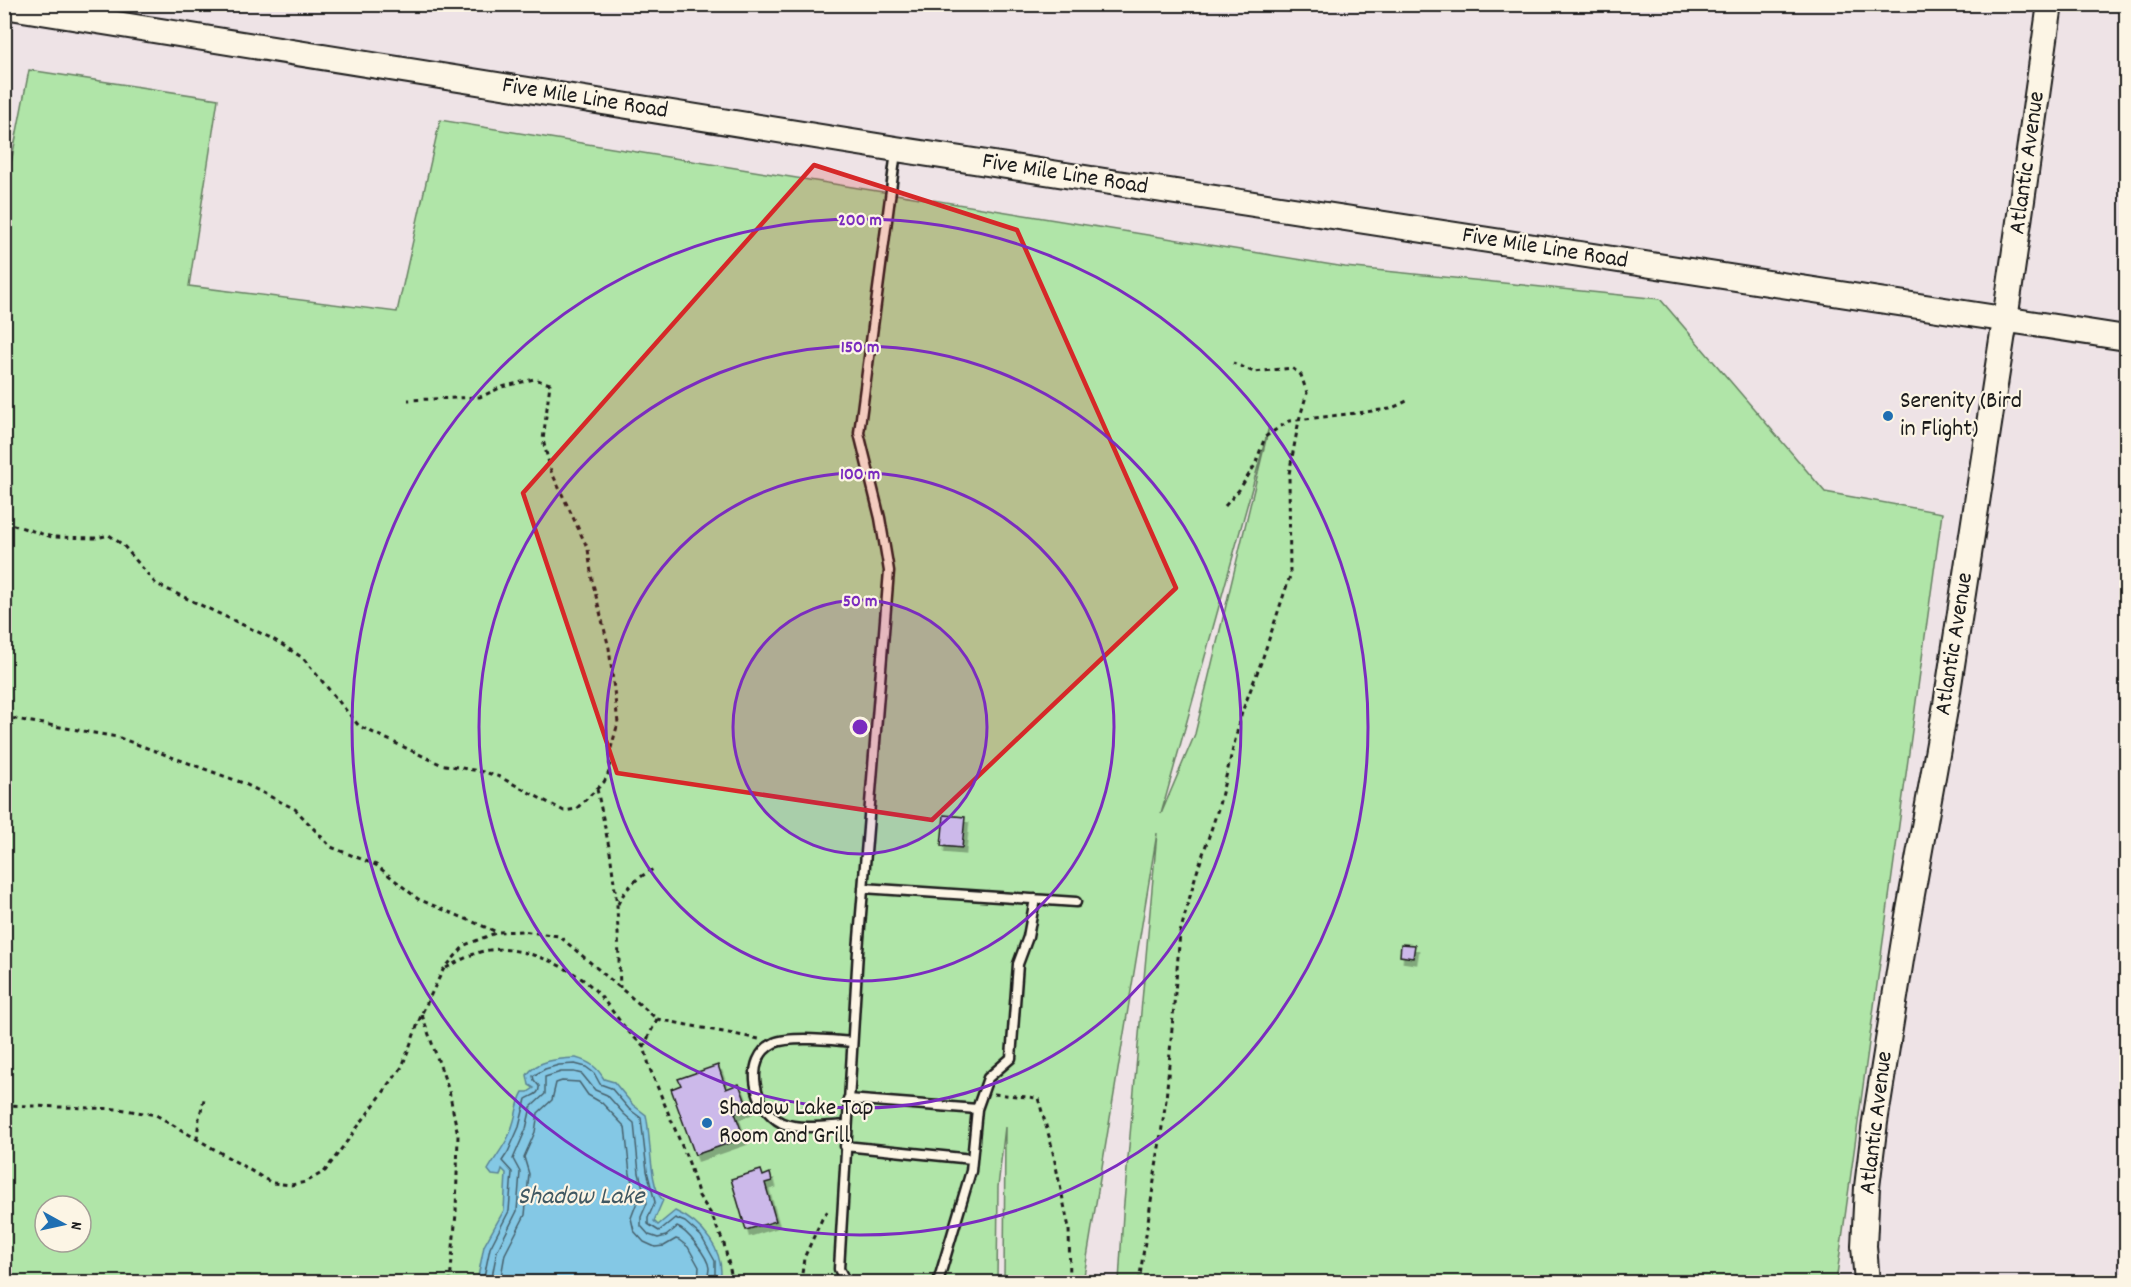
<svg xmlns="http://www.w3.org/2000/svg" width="2131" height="1287" viewBox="0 0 2131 1287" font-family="Dekko,sans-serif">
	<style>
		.green { fill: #b0e5a8; stroke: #668062; stroke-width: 1.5; fill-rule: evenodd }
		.water { fill: #84c8e5; stroke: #5a8395; stroke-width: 1.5 }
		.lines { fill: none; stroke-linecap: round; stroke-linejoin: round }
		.shore { stroke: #46616c; stroke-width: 1.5 }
		.building { fill: #ccb9ea; stroke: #1c1c1c; stroke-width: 1.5; filter: url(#shadow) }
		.service-casing { stroke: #1c1c1c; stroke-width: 13 }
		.secondary-casing { stroke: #1c1c1c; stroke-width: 28 }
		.path { stroke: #1c1c1c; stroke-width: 3; stroke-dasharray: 4.5 4.5; stroke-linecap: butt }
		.service { stroke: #fcf5e5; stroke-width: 8 }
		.secondary { stroke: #fcf5e5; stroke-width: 24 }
		.marked { fill: #d62828; fill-opacity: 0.2; stroke: #d62828; stroke-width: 4.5; stroke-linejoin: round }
		.ring { fill: none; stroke: #7b2cbf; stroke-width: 3 }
		.poi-dot { fill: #1f6fb2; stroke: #fcf5e5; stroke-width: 2 }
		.labels { text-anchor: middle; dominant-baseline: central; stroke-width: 4.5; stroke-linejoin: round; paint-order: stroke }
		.street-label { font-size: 24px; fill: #1c1c1c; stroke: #fcf5e5 }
		.poi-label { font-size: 24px; fill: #1c1c1c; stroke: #fcf5e5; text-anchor: start }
		.water-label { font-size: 26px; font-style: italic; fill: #405862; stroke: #fcf5e5 }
		.centre { fill: #7b2cbf; stroke: #fcf5e5; stroke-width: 3 }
		.ring-label { font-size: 18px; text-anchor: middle; font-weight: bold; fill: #7b2cbf; stroke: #fcf5e5; stroke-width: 4.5; stroke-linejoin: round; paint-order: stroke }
	</style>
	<defs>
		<filter id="shadow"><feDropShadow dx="3.5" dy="6" stdDeviation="0" flood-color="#0004"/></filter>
	</defs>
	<rect width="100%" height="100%" fill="#eee3e6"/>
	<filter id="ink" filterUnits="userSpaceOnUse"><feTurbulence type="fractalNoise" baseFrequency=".0167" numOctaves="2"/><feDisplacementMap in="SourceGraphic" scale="12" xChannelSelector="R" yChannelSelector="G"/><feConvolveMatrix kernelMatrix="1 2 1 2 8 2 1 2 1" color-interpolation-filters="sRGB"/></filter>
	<g filter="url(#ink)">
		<path class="green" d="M29 70 218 99 189 286 397 312 440 120 1345 267 1660 299 1825 492 1942 513 1836 1282H1119L1123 1214 1157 833 1083 1282H1004L1005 1127 998 1187 997 1282H5L4 199ZM1269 427 1195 734 1161 814ZM45 1206H81V1242H45Z"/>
		<path class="water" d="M576 1058C590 1062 597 1067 604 1079L614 1082 633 1105 646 1115C651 1134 649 1189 663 1200L654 1221 658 1225 675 1211C702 1223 726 1251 720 1282H477L484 1246 504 1210 506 1173 502 1169 500 1176 492 1175 488 1170C497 1154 509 1141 513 1124 517 1112 517 1102 523 1092H528L534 1088 529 1085 527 1075C537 1060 558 1059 576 1058Z"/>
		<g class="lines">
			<path class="shore" d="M483 1282 490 1248 509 1211 512 1172 502 1161 508 1152 519 1127 526 1099C532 1095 540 1095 539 1086L534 1080 533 1076 545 1069 559 1065 575 1064 586 1067 594 1073 600 1084 611 1088 629 1109 641 1118 647 1171 655 1202 648 1218V1224L659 1231 675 1218 685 1222 701 1236 715 1261V1282
				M491 1282 497 1251 517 1211 520 1172 513 1159 526 1129 531 1107 545 1094V1077L561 1072H574L582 1074 595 1090 607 1095 624 1114 634 1123 639 1173 647 1203 641 1217V1226L649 1235 658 1238 666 1236 677 1227C687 1230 708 1257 709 1268 709 1273 707 1278 707 1282
				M500 1282 505 1254 525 1215 529 1174 524 1157 535 1132 538 1113 552 1100 556 1083 562 1081 579 1082 588 1095 602 1103 625 1127 630 1174 637 1202 631 1218 634 1231 644 1242 655 1247 664 1246 676 1239 679 1240 688 1247 699 1267 698 1282"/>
		</g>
		<path class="building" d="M944 815 965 817 962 848 941 846Z
			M1401 944 1415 945 1413 958 1400 956Z
			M718 1065 726 1089 739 1084 748 1108 735 1113 744 1138 695 1155 671 1089 681 1085 678 1079Z
			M761 1170 763 1176 770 1173 772 1181 765 1183 776 1221 746 1230 731 1179Z"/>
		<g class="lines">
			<g class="service-casing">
				<path id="service" d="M863 888 1076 902
					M848 1099 977 1109
					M846 1125C829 1126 798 1130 782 1123 754 1109 742 1059 774 1043 789 1036 835 1040 852 1042
					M845 1146 972 1159
					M846 1282 839 1269 858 951 889 571 880 518 859 433 896 152
					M938 1282 971 1171 977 1109 988 1078 1011 1058 1018 964 1028 937 1035 899"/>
			</g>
			<g class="secondary-casing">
				<path id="secondary" d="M4 6 896 149 2126 338
					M1867 1282 1864 1246 1867 1187 1875 1122 1907 922 1946 704 2005 320 2050 4"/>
			</g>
			<path class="path" d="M1225 506 1239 490 1255 465 1265 437 1289 421 1390 409 1407 401
				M4 522 52 537 96 538 109 535 123 545 156 584 273 639 303 658 359 726 440 764 484 772 500 777 564 811 576 809 604 782 609 772 611 748 618 723 609 648 592 580 588 549 551 471 543 440 550 384 534 379 502 387 480 397 408 400
				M4 717 117 737 243 783 295 809 331 847 376 865 418 899 497 932
				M597 789 610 852 617 905 620 988
				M618 904C626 887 639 876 656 868
				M446 968C459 961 474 952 489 950 521 945 569 966 592 987 611 1006 623 1030 644 1046
				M422 1015 449 1091 458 1135 456 1213 450 1282
				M657 1019 644 1046 650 1069 689 1163 699 1196 711 1214 724 1244 733 1282
				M994 1094 1038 1098 1051 1143 1069 1228 1070 1282
				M4 1105 119 1109 156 1115 272 1183 291 1185 306 1182 325 1171 402 1067 422 1013 443 970 465 945 498 932 522 931 559 936 657 1019 759 1039
				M197 1139 199 1118 205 1096
				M801 1282 804 1258 822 1219 830 1208
				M1139 1282 1166 1100 1180 933 1195 878 1218 809 1242 712 1262 660 1290 576 1289 474 1299 420 1307 393 1301 375 1292 368 1254 372 1233 363"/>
			<use href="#service" class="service"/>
			<use href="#secondary" class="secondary"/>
		</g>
	</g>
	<path class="marked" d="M814 165 1017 230 1176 588 932 820 617 773 523 493Z"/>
	<circle cx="860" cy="727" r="127" fill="#7b2cbf" fill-opacity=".12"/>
	<g class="ring">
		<circle cx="860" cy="727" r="127"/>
		<circle cx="860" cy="727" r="254"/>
		<circle cx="860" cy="727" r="381"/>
		<circle cx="860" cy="727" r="508"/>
	</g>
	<g class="poi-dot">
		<circle cx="1888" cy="416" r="6"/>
		<circle cx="707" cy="1123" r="6"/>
	</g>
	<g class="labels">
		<g class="street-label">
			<text transform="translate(585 99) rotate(9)">Five Mile Line Road</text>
			<text transform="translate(2028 163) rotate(-82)">Atlantic Avenue</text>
			<text transform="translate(1065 175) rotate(9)">Five Mile Line Road</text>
			<text transform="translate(1545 249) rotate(9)">Five Mile Line Road</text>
			<text transform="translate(1955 644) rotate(-81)">Atlantic Avenue</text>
			<text transform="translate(1877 1123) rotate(-83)">Atlantic Avenue</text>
		</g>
		<g class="poi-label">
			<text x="1900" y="402">Serenity (Bird<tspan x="1900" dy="28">in Flight)</tspan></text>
			<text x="719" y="1109">Shadow Lake Tap<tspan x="719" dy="28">Room and Grill</tspan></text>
		</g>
		<g class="water-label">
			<text x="581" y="1197">Shadow Lake</text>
		</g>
	</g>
	<circle cx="860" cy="727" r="9" class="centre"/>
	<g class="ring-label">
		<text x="860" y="225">200 m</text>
		<text x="860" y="352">150 m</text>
		<text x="860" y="479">100 m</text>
		<text x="860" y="606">50 m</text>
	</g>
	<rect width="2131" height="1287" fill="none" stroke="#fcf5e5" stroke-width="24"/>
	<rect x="12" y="12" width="2107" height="1263" fill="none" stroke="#1c1c1c" stroke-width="2" filter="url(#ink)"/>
	<g transform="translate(63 1224) rotate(98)"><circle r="28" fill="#fcf5e5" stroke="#a29e95" stroke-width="1.5"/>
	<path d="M0-4.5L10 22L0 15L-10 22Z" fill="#1f6fb2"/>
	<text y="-9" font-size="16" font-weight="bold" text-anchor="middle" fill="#1c1c1c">N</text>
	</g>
</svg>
